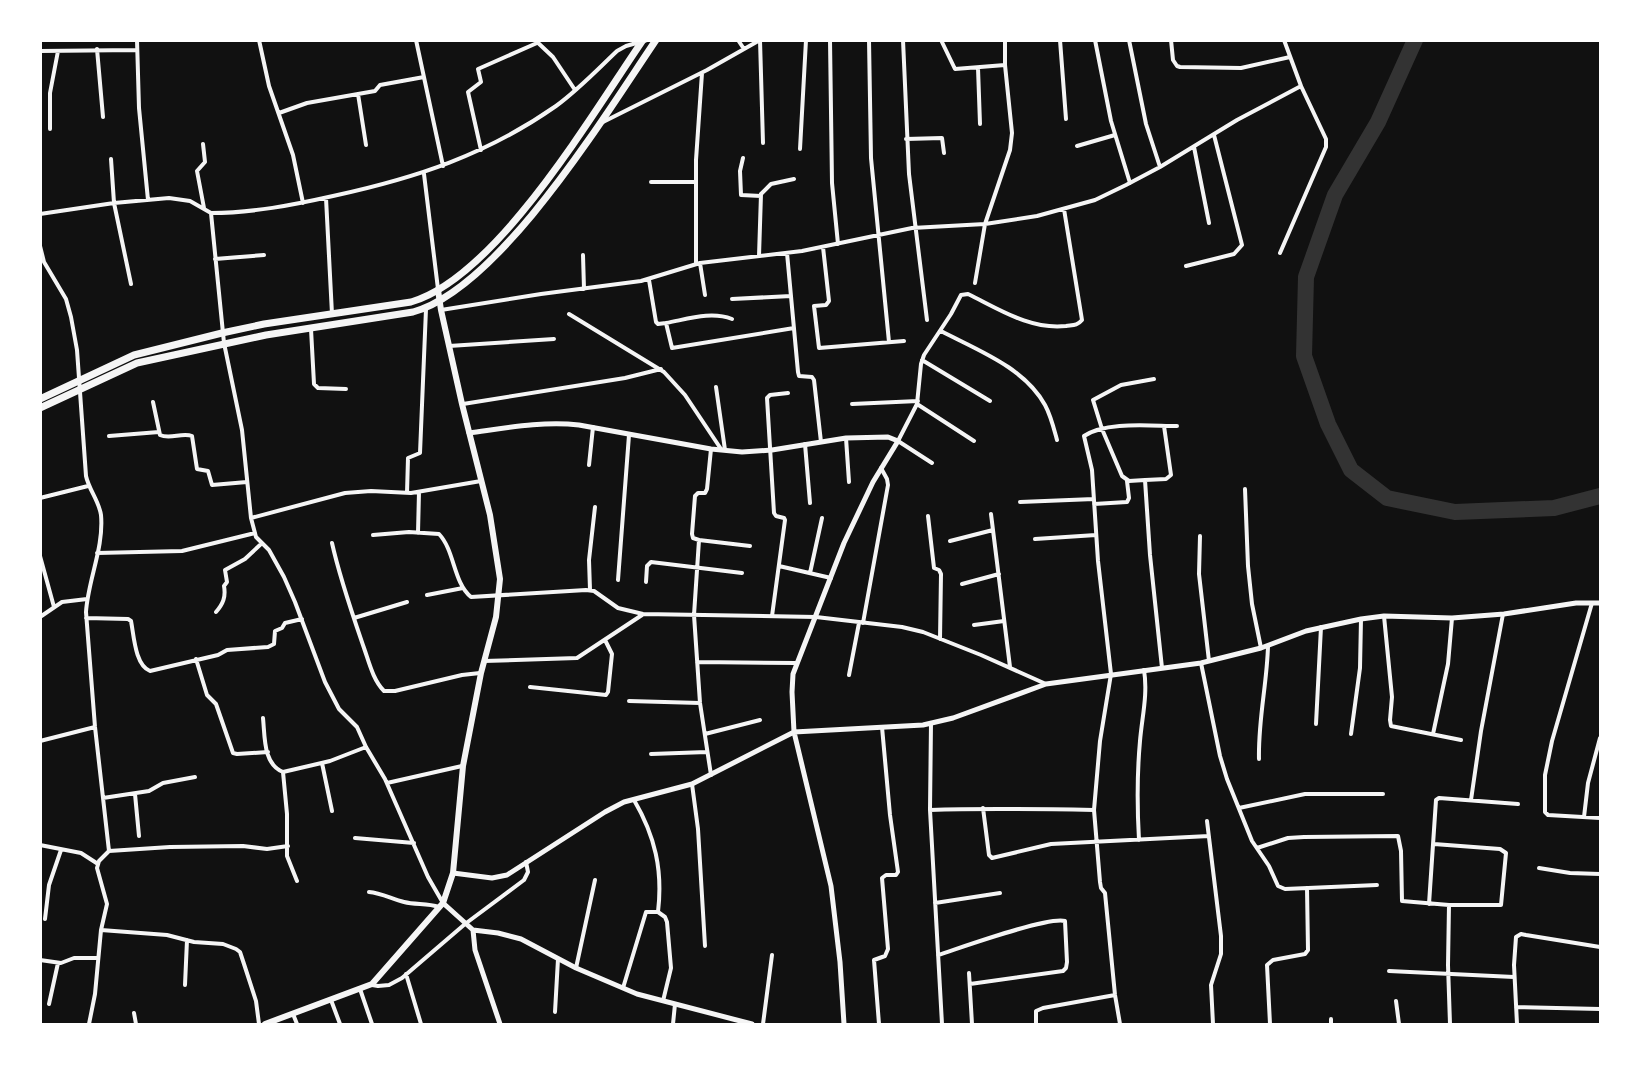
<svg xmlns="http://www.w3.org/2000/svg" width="1641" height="1065" viewBox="0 0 1641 1065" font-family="Karla,sans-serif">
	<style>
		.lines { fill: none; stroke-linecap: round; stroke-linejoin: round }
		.river { stroke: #333; stroke-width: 16 }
		.minor { stroke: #f5f5f5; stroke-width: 4 }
		.tertiary { stroke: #f5f5f5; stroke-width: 5 }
		.secondary { stroke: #f5f5f5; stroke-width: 6 }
		.primary { stroke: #f5f5f5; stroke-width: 7 }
	</style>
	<rect width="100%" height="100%" fill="#111"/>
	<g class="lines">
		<path class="river" d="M1415 40 1378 122 1335 195 1306 277 1304 356 1328 424 1351 470 1387 498 1455 512 1554 508 1600 496"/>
		<path class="minor" d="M137 40 139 108 148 200
			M259 40 269 86 293 155 303 203
			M416 40 443 166
			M535 40 553 57 575 90
			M738 40 744 49
			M760 40 763 143
			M830 40 832 183 838 244
			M869 40 871 158 889 342
			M903 40 909 174 927 320
			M941 40 955 69 1005 65
			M1060 40 1066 119
			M1095 40 1111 121 1130 183
			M1129 40 1146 124 1160 167
			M1171 40 1173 60 1177 66 1180 67 1241 68 1290 57
			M97 49 103 117
			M40 51 137 50
			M978 68 980 124
			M358 94 366 145
			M279 113 307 103 375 91 380 85 424 77
			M601 123 707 70 760 40
			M50 129V93L58 51
			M906 139 942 138 944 153
			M203 144 205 162 197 171 204 208
			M1077 146 1115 135
			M1194 147 1209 223
			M800 149 806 40
			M481 150 468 92 481 82 478 69 537 43
			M743 158 740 171 741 195 761 196
			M111 159 114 203 131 284
			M424 174 438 289
			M651 182H696
			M326 198 332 314
			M211 213C252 213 293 205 333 196 416 178 486 155 556 106 578 90 597 70 617 51L626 46 647 40
			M40 214 114 203 169 198 190 201 211 213 224 343 242 430 251 518 256 537 269 550 284 577 295 602 325 682 339 709 357 727 366 747 385 779 428 877 443 903
			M40 246 44 262 66 299 71 317 77 350 86 476C89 490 99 501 101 515 104 548 88 580 86 612L95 727 109 851 99 861 97 868 107 904 101 930 95 994 89 1024
			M823 247 829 301 826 305 814 306 819 348 904 341
			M787 253 798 372 799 376 812 377 814 380 821 442
			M1280 253 1326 147V139L1301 86
			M583 255 584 289
			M759 256 761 194 771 184 794 179
			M215 259 264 255
			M700 263 705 295
			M696 264V160L702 73
			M1186 266 1234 254 1242 245 1214 135
			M649 280 656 322 658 324 666 323 672 348 794 328
			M975 283 985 224 1010 150 1012 133 1005 65V40
			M732 299 791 296
			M441 310 541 294 641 281 700 263 802 251 912 228 985 224 1037 216 1095 200 1126 185 1160 167 1237 120 1301 86 1284 40
			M569 314 664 372 685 395 721 449
			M666 323C688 319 711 311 732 319
			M311 329 314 384 318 388 346 389
			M941 331C977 350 1024 367 1045 405 1051 416 1054 429 1057 440
			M449 346 554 339
			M922 360 990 401
			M1154 379 1121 385 1093 400 1102 429 1122 476 1129 481 1145 480 1150 555 1162 668
			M716 387 725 450
			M153 402 160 435C170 440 182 432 192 436L197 469 208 471 212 485 247 482
			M463 404 625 378 661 369
			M852 404 918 401
			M917 404 974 441
			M109 436 159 432
			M846 438 849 482
			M805 444 810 503
			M932 463 898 441 917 404 921 364 924 355 951 314 961 295 968 294C999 309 1030 330 1066 326 1073 325 1077 326 1082 320L1064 209
			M589 465 593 427
			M1145 480 1166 479 1171 475 1164 426
			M1245 489 1248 566 1252 604 1261 648
			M407 493 408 458 420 453 426 309
			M40 498 88 486
			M1020 502 1094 499
			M1094 504 1127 502 1129 498 1127 481
			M991 514 1010 667
			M928 516 934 568 939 570 941 574 940 639
			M251 518 345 493 371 491 411 493 481 481
			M418 533 419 492
			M373 535 409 532 439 534C455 551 453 582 471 597L586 590 594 591 618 608 643 614 816 617 902 627 923 632 981 655 1046 684
			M1200 536 1199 574 1209 661
			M1035 539 1096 535
			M699 540 750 546
			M950 541 993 530
			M332 543C340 579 352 613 364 648 369 662 373 680 384 691H395L462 675 480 673
			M97 553 182 551 255 533
			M40 556 54 607
			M779 566 831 578
			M810 573 822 518
			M618 580 629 435
			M646 582 647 566 651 562 742 573
			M962 584 999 574
			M590 590 589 560 595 507
			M427 595 463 588
			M1592 603 1552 741 1545 775V812L1548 815 1600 818
			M216 612C223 604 226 597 224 586L227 582 225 570 245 559 261 544
			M772 616 785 520 784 518 776 516 774 513 767 398 770 395 788 393
			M1384 616 1392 697 1390 720 1391 726 1461 740
			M40 617 62 602 87 599
			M86 618 128 619 131 621C134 636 135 665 150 671L218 655 227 650 268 647 274 644 275 631 282 628 285 623 302 619
			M354 618 407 602
			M863 623 888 485 887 479 881 468
			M974 625 1004 621
			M196 659 207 695 216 704 233 753 237 754 268 752
			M484 661 577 658 642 615
			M697 662 796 663
			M1201 663 1220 756 1227 779 1252 841 1269 866 1278 886 1285 889 1377 885
			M849 675 859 623
			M530 687 606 695 608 692 612 654 605 640
			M629 701 700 703
			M263 718C265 737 263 764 283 772L330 761 366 747
			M931 723 930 810 942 1024
			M1316 724 1321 627
			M705 734 760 720
			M1351 734 1360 668 1361 619
			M1433 734 1448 664 1452 618
			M40 741 95 727
			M651 754 707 752
			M1259 759C1258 720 1267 684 1268 646
			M322 763 332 811
			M283 772 287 814V856L297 881
			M711 775 700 703 694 615 699 540 693 538 692 534 695 496 698 493H705L707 489 711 449
			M387 783 462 766
			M692 784 698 829 705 946
			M135 794 139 836
			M103 798 149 791 163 783 195 777
			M634 800C655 836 663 870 658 912L665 917 667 922 671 968 663 1001
			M1471 800 1481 731 1503 614
			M983 808 989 855 992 858 1051 844 1209 836
			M1239 808 1305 794H1383
			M930 810C985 808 1040 809 1094 810
			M1584 817 1588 783 1600 738
			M1207 821 1221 936V954L1211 985 1213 1024
			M355 838 414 843
			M1139 840C1137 806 1137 774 1140 741 1142 717 1148 694 1144 670
			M1434 844 1500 849 1506 853 1501 905H1449
			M40 845 81 853 98 864
			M1257 848 1288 838 1304 837 1398 836 1401 851 1402 901 1449 905 1448 965 1450 1024
			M109 851 170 847 243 846 267 849 288 846
			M1539 868 1570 873 1600 874
			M369 892C381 893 392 899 404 902 416 905 427 903 439 907
			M935 903 1000 893
			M1429 904 1436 800 1439 798 1518 804
			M45 919 49 885 61 850
			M101 930 167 935 194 942 223 944 236 949 240 952 244 964 256 1001 259 1024
			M938 955C960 948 1048 916 1065 921L1067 962 1066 968 1063 971 970 984
			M40 960 61 963 74 958H98
			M576 968 595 880
			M1389 971 1514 977
			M969 973 972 1024
			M406 974 421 1024
			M185 985 187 940
			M372 985 378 986 389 985 402 978 465 924 524 880 528 872 526 862
			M623 988 646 912H658
			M360 989 372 1024
			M331 1000 340 1024
			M1396 1001 1399 1024
			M49 1004 58 963
			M1516 1007 1600 1009
			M555 1012 558 959
			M134 1013 136 1024
			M293 1014 297 1024
			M1331 1019V1024
			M673 1024 675 1004
			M763 1024 772 955
			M879 1024 874 960 885 956 888 949 882 878 886 875H896L898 872 890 815 882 727
			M1036 1024V1011L1043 1008 1115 995
			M1120 1024 1115 995 1105 893 1101 888 1100 882 1094 810 1100 741 1111 674 1098 561 1092 470 1084 436C1106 421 1151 426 1177 426
			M1270 1024 1267 965 1273 960 1305 954 1308 950 1307 888
			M1517 1024 1514 965 1516 937 1521 934 1526 935 1600 947"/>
		<path class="tertiary" d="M469 433C506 428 542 421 579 425L711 449 742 452 772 450 846 438 888 437 898 441 873 482 844 543 793 674 792 692 794 732 831 886 840 962 844 1024
			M453 873 492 878 507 875 605 812 624 802 692 784 794 732 923 725 953 718 1046 684 1201 663 1261 648 1306 631 1361 619 1384 616 1452 618 1504 614 1576 603H1600
			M443 903 473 930 498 933 521 939 576 968 637 994 752 1024
			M473 930 475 950 500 1024"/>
		<path class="secondary" d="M265 1024 372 984 443 903 453 873 463 766 481 673 496 617 500 579 490 515 462 404 441 310 438 290"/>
		<path class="primary" d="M40 399 134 355 222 333 264 324 411 302C497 277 592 114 643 40
			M40 408 137 363 266 335 413 312C500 288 605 115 656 40"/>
	</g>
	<rect width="1641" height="1065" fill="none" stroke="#ffffff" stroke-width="84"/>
</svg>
